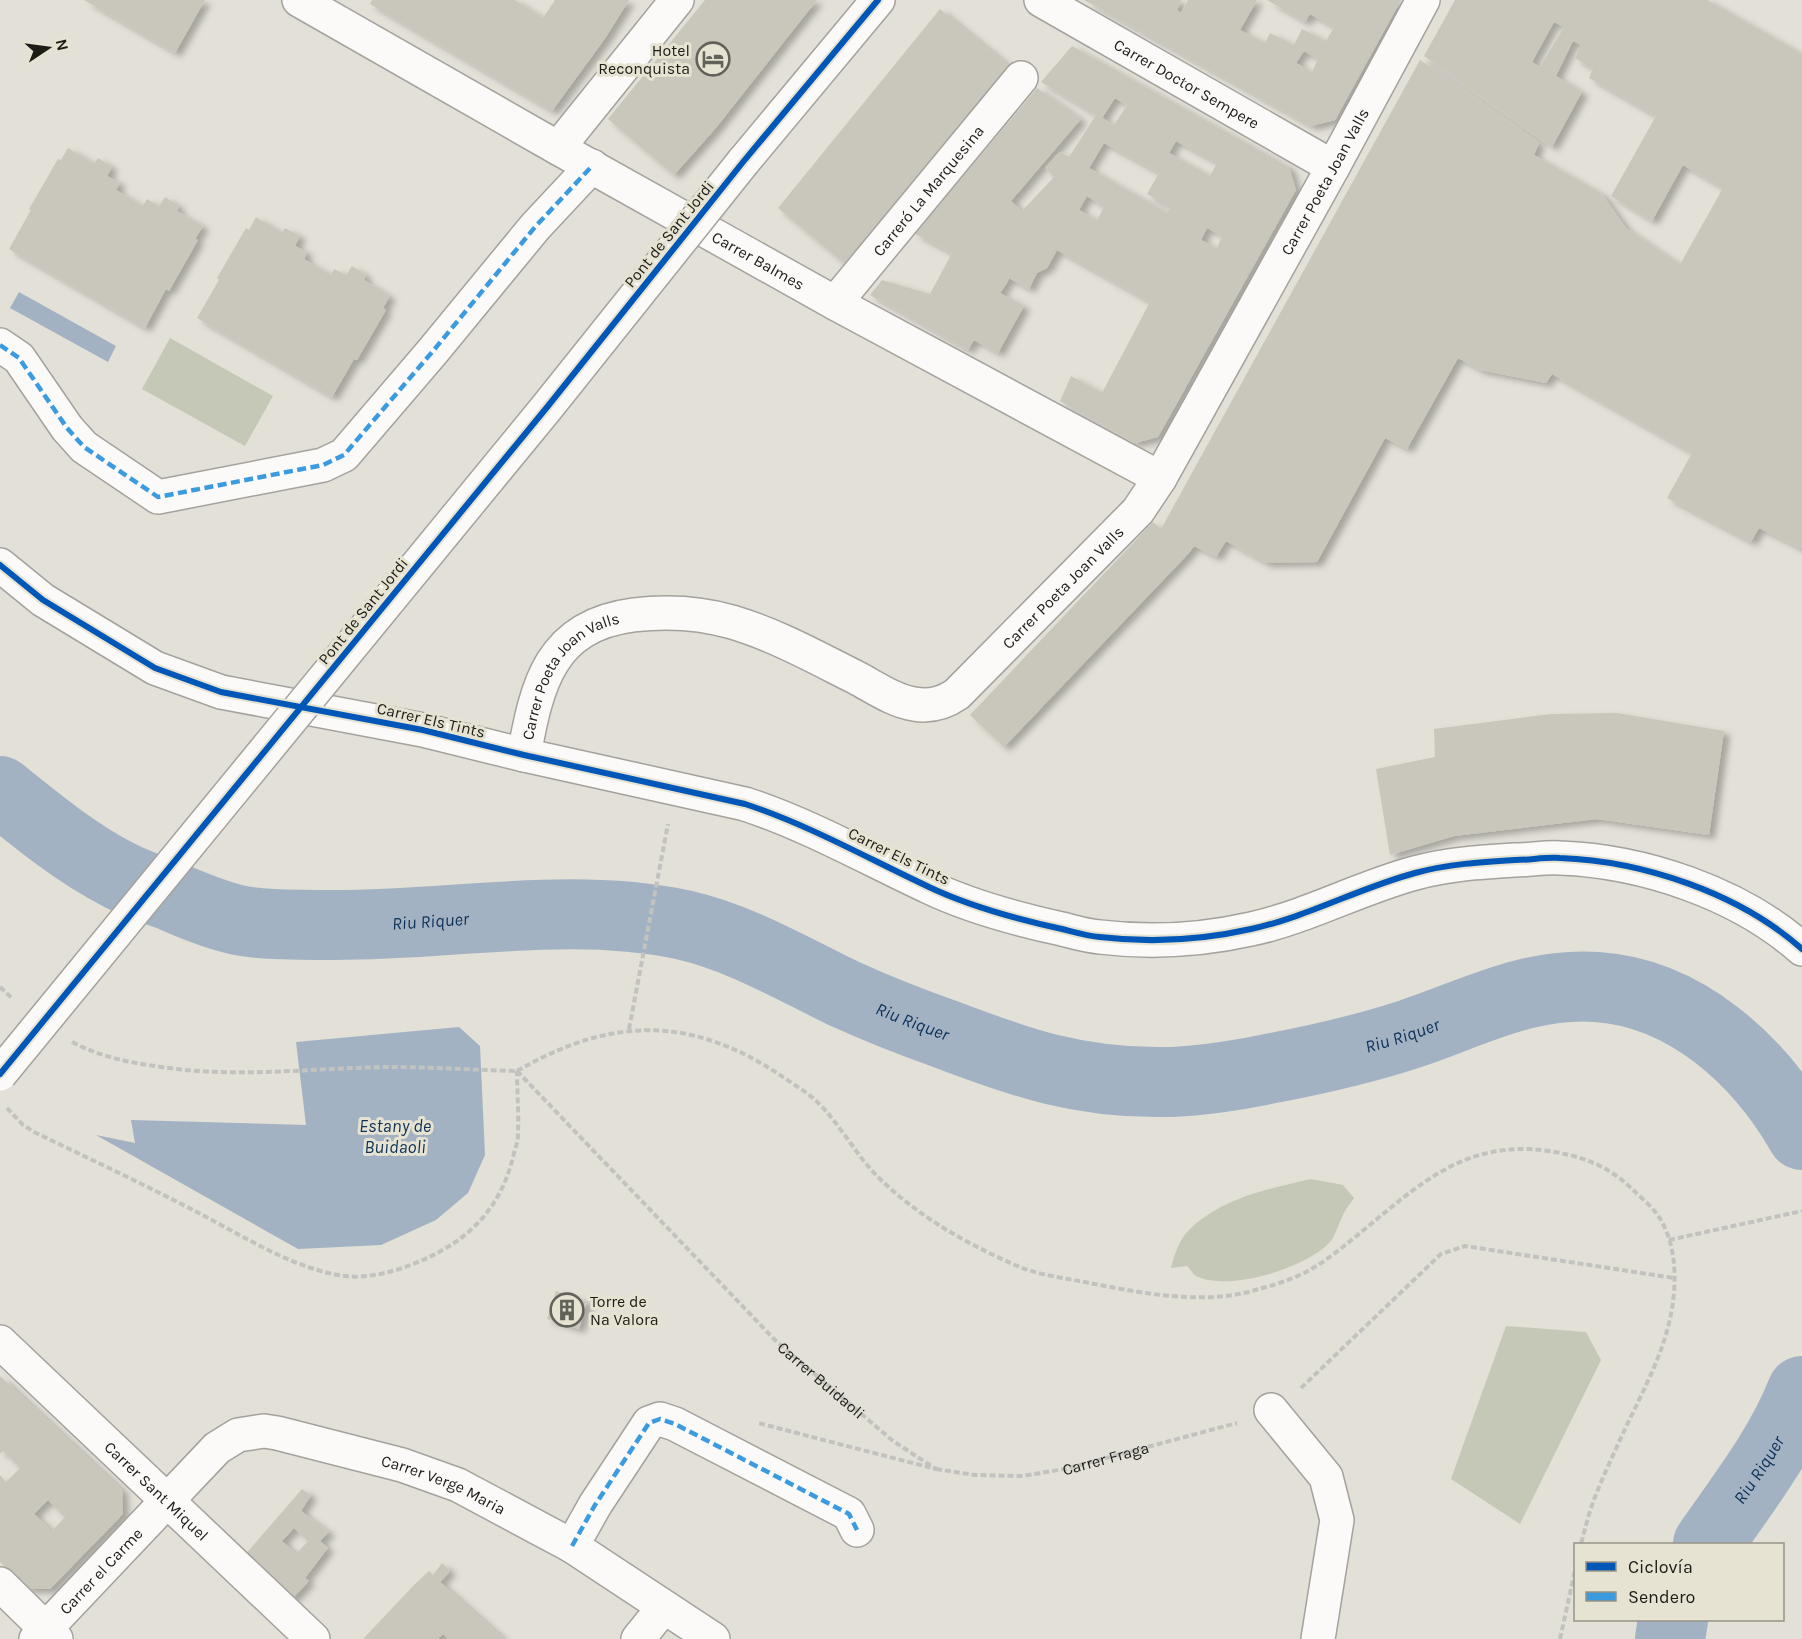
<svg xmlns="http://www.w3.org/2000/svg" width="1802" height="1639" viewBox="0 0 1802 1639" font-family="Karla,sans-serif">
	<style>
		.green { fill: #c5c7b7 }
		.water { fill: #a2b2c3 }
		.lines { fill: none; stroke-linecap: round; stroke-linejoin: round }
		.river { stroke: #a2b2c3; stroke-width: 70 }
		.building { fill: #c9c7bc; fill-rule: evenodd; filter: url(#shadow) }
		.street-casing { stroke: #a4a29c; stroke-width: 36 }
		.secondary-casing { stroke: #a4a29c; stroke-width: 36 }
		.path { stroke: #c2c2bf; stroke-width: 4; stroke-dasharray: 6 3; stroke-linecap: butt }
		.street { stroke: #fbfaf9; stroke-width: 33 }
		.secondary { stroke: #fbfaf9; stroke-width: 33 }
		.secondary-bridge-casing { stroke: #a4a29c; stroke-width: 36; stroke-linecap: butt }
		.secondary-bridge { stroke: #fbfaf9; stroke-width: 33 }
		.quiet { stroke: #3c9bdf; stroke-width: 4.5; stroke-dasharray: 9 4.5; stroke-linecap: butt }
		.cycleway-casing { stroke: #e6e3d3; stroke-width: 10 }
		.cycleway { stroke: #0057b8; stroke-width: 6 }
		.labels { text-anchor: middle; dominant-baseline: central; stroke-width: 6; stroke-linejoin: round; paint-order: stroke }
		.poi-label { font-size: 16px; fill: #1d1c16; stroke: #e6e3d3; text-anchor: end }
		.street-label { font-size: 16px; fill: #1d1c16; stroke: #e6e3d3 }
		.water-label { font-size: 18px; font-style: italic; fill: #0e3258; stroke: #e6e3d3 }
	</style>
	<defs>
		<filter id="shadow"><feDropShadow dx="6" dy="4" stdDeviation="3" flood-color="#0004"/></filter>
	</defs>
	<rect width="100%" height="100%" fill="#e2e0d7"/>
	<path class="green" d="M170 338 273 396 245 446 142 389Z
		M1311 1179 1343 1185 1354 1198C1351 1203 1346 1208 1344 1213 1339 1222 1336 1235 1330 1242 1307 1268 1228 1292 1196 1276 1193 1274 1190 1269 1187 1266L1171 1268C1174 1256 1179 1240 1188 1231 1221 1198 1268 1189 1311 1179Z
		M1506 1326 1586 1332 1601 1360 1520 1524 1451 1479Z"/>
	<path class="water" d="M19 292 116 346 108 362 10 308Z
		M459 1027 480 1046 485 1155 468 1193 436 1220 381 1245 298 1249 96 1135 135 1143 131 1120 306 1125 296 1042Z"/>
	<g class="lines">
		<g class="river">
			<path id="s1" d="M0 791C37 821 76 853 119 875 136 884 155 890 173 897 194 906 215 915 238 920 266 926 296 924 325 925 445 927 566 900 684 925 741 938 793 969 845 994 878 1009 911 1022 945 1034 1021 1063 1079 1083 1162 1082 1198 1082 1233 1076 1268 1069 1316 1060 1364 1049 1410 1034 1473 1013 1528 982 1597 987 1686 993 1759 1060 1802 1135"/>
			<path id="s2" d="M1708 1544C1742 1495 1780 1447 1802 1391"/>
			<path d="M1670 1639 1673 1620"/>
		</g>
	</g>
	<path class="building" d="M84 0H205L175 53Z
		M372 0H515L543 18 555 0H629L606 37 552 111 370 4Z
		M705 0H817L715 129 674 175 608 119Z
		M1084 0H1181L1177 10 1181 13 1188 0H1257L1240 30 1265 43 1270 33 1294 45 1302 29 1326 41 1334 27 1310 14 1305 22 1267 0H1401L1335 120 1311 126ZM1304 51 1318 59 1312 72 1296 63Z
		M1455 0H1707L1802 54V549L1759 528 1751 542 1667 498 1692 453 1552 374 1546 383 1480 370 1458 358 1407 449 1385 438 1317 562 1266 563 1226 541 1216 557 1194 546 1188 554 1004 747 970 715 1153 522 1161 529 1420 60 1539 143 1534 155 1602 194 1626 228 1680 265 1683 259 1723 188 1683 165 1652 221 1611 196 1656 116 1589 78 1593 69 1575 58 1581 45 1573 41 1556 76 1582 92 1552 147 1424 56ZM1554 22 1564 27 1540 67 1532 62Z
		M940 9 1008 65 845 264 778 208Z
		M1072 46 1289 167 1296 190 1158 437 1135 443 1060 401 1071 376 1102 393 1150 302 1057 250 1047 268 1037 273 1029 289 1009 278 1007 283 1000 293 1024 306 998 353 974 340 968 350 870 295 882 280 930 294 952 253 915 234 1037 88 1081 119 1011 201 1022 211 1054 177 1045 168 1060 152 1069 157 1096 115 1041 82ZM1115 98 1127 105 1114 125 1102 118ZM1176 141 1217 163 1210 176 1169 153ZM1104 143 1159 173 1147 194 1171 207 1167 213 1089 168ZM1087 196 1104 207 1097 220 1079 210ZM1207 228 1222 236 1217 248 1201 240Z
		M68 148 94 164 98 158 112 167 107 176 120 183 116 190 143 206 147 199 159 206 165 197 179 206 177 211 203 226 195 239 198 240 169 291 166 289 145 328 9 249 31 210 29 209 58 159 61 160Z
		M256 217 282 233 285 228 300 236 295 246 307 252 304 259 331 275 334 269 346 275 352 266 366 275 364 280 390 296 383 308 386 310 357 360 354 359 332 397 197 318 219 280 217 278 246 228 249 230Z
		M1617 713 1724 731 1709 835 1597 819 1454 836 1390 855 1376 769 1435 757 1434 729 1551 714Z
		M556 1291 587 1301 579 1329 547 1319Z
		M0 1376 122 1490 123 1514 50 1589H28L0 1562V1475L6 1482 20 1468 3 1451 0 1454ZM48 1500 65 1517 52 1531 34 1514Z
		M302 1489 311 1495 301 1511 329 1532 320 1541 328 1548 305 1578 309 1581 291 1600 244 1556ZM294 1528 308 1541 296 1554 282 1541Z
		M442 1563 450 1571 440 1582 504 1639H448L443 1634 438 1639H363L415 1584 429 1571 433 1575Z"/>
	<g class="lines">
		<g class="street-casing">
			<g id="street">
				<path id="s5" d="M299 0 558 148 835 303 1160 478"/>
				<path id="s6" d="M1041 0 1333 167"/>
				<path d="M558 148 677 0"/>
				<path id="s7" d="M835 303 1021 78"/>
				<path d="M0 345 19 358 67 428 84 447 158 497 323 465 344 455 433 351 535 227 592 166"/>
				<path d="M0 565 43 600 155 668 221 692 423 730 524 755 745 804C809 825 867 858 929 887 971 907 1016 919 1062 929 1074 932 1087 936 1100 937 1150 943 1202 940 1251 929 1307 917 1359 888 1415 873 1448 864 1481 862 1515 860 1530 860 1545 857 1560 858 1643 861 1739 893 1802 949"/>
				<path id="s8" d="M524 755C537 684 550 626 633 615 666 611 701 613 732 622 776 635 817 658 857 678 874 687 894 701 914 704 931 707 944 703 957 694L1138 511 1160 478 1333 167 1423 0"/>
				<path id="s9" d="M0 1342 313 1639"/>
				<path d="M1271 1410 1326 1477 1337 1520 1318 1639"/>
				<path d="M572 1546 595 1505 649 1423 660 1419 675 1424 849 1514 857 1530"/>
				<path d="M0 1584 56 1639"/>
				<path id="s10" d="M36 1639 217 1448 238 1435 264 1431 277 1433 402 1465 458 1485 572 1546 713 1639"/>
				<path d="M638 1639 663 1608"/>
			</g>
		</g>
		<g class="secondary-casing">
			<path id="secondary" d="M743 162 878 0"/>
		</g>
		<g class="path">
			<path d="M0 987 13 999"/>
			<path d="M629 1029 668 824"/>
			<path d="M72 1042C99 1056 126 1062 155 1066 233 1079 310 1068 389 1067 431 1067 474 1070 517 1071"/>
			<path d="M517 1071C610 1017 690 1015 780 1075 791 1083 804 1090 814 1099 837 1119 855 1154 877 1176 916 1215 965 1243 1015 1265 1035 1274 1058 1277 1079 1281 1137 1292 1202 1307 1259 1289 1275 1285 1292 1279 1306 1272 1325 1262 1343 1247 1360 1233 1420 1184 1465 1139 1549 1151 1581 1156 1607 1165 1631 1188 1640 1197 1652 1206 1659 1217 1677 1245 1677 1283 1671 1314 1663 1355 1643 1391 1625 1429 1615 1451 1604 1474 1595 1497 1589 1512 1585 1529 1581 1544"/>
			<path id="s3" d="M517 1071 776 1341 893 1441 936 1469 758 1423"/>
			<path d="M7 1108 23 1125 34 1132C88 1158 141 1183 193 1210 238 1233 288 1266 338 1275 363 1280 390 1273 413 1264 465 1244 500 1211 513 1157 515 1149 518 1142 518 1134 519 1114 517 1092 517 1071"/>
			<path d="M1669 1240 1802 1211"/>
			<path d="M1301 1388 1441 1254 1465 1246 1674 1278"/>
			<path id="s4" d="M936 1469 975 1475 1022 1476 1065 1469 1237 1423"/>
			<path d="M1560 1639 1576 1566"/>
		</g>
		<use href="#street" class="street"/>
		<use href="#secondary" class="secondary"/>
		<g class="secondary-bridge-casing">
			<path id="secondary-bridge" d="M0 1074 548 406 743 162"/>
		</g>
		<use href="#secondary-bridge" class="secondary-bridge"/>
		<path class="quiet" d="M0 345 19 358 67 428 84 447 158 497 323 465 344 455 433 351 535 227 592 166
			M572 1546 595 1505 649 1423 660 1419 675 1424 849 1514 857 1530"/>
		<g class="cycleway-casing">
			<path id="cycleway" d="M0 565 43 600 155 668 221 692 423 730 524 755 745 804C809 825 867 858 929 887 971 907 1016 919 1062 929 1074 932 1087 936 1100 937 1150 943 1202 940 1251 929 1307 917 1359 888 1415 873 1448 864 1481 862 1515 860 1530 860 1545 857 1560 858 1643 861 1739 893 1802 949
				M0 1074 548 406 743 162 878 0"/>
		</g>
		<use href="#cycleway" class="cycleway"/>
	</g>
	<defs>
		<g id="hotel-ring" transform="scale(1.725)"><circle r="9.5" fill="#e6e3d3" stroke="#62615a" stroke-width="1.5"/><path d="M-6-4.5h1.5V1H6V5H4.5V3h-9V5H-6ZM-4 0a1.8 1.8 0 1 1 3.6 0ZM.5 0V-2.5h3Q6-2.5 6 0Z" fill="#62615a"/></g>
		<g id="building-ring" transform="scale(1.725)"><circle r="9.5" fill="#e6e3d3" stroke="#62615a" stroke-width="1.5"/><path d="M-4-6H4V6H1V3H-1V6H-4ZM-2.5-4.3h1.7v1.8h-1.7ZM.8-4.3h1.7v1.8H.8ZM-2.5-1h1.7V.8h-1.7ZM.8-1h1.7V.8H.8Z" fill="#62615a"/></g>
	</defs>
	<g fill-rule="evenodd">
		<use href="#hotel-ring" x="713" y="59"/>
		<use href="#building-ring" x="567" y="1310"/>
	</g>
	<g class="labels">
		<g class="poi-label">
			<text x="690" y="50">Hotel<tspan x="690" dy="18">Reconquista</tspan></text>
			<text x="590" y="1301" text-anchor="start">Torre de<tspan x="590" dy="18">Na Valora</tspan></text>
		</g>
		<g class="street-label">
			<text stroke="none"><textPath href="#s6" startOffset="168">Carrer Doctor Sempere</textPath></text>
			<text stroke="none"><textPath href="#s8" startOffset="1176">Carrer Poeta Joan Valls</textPath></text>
			<text stroke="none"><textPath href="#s7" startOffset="146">Carreró La Marquesina</textPath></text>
			<text transform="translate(669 234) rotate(-51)">Pont de Sant Jordi</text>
			<text stroke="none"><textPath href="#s5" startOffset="528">Carrer Balmes</textPath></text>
			<text stroke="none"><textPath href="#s8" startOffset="690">Carrer Poeta Joan Valls</textPath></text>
			<text transform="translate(363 611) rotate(-51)">Pont de Sant Jordi</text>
			<text stroke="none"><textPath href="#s8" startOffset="98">Carrer Poeta Joan Valls</textPath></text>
			<text transform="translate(431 720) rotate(13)">Carrer Els Tints</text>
			<text transform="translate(899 856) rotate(26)">Carrer Els Tints</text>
			<text stroke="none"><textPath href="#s3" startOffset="434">Carrer Buidaoli</textPath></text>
			<text stroke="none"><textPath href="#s4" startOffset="172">Carrer Fraga</textPath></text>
			<text stroke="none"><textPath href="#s10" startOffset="502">Carrer Verge Maria</textPath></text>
			<text stroke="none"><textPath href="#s9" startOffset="216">Carrer Sant Miquel</textPath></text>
			<text stroke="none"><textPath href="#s10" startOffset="94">Carrer el Carme</textPath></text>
		</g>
		<g class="water-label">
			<text stroke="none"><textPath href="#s1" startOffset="466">Riu Riquer</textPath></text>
			<text stroke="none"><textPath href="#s1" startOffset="969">Riu Riquer</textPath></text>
			<text stroke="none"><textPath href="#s1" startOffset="1473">Riu Riquer</textPath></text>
			<text x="395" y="1126">Estany de<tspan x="395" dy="21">Buidaoli</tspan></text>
			<text stroke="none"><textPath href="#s2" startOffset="90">Riu Riquer</textPath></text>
		</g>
	</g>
	<rect x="1574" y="1543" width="210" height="78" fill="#e6e3d3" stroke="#969387" stroke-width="1.5"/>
	<rect x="1586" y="1562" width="30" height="9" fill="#0057b8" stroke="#969387" stroke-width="1.5"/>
	<text x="1628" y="1573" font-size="18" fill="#1d1c16">Ciclovía</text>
	<rect x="1586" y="1592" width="30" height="9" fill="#3c9bdf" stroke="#969387" stroke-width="1.5"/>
	<text x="1628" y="1603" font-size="18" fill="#1d1c16">Sendero</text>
	<g transform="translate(48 48) rotate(77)" stroke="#e6e3d3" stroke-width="4.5" paint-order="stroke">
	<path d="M0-4.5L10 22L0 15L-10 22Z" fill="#1d1c16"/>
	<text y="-9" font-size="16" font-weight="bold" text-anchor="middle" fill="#1d1c16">N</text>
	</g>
</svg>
